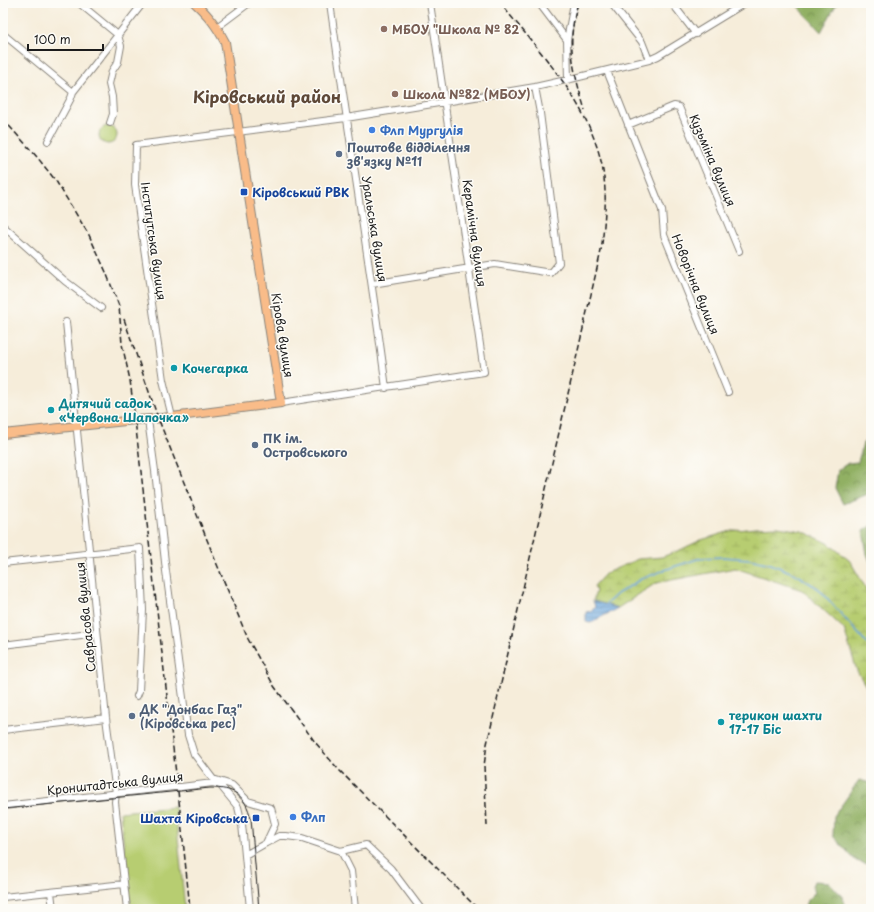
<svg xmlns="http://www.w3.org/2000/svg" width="874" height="912" viewBox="0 0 874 912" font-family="'Playpen Sans',sans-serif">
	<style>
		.green { fill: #b7cd71; stroke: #6a7446 }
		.forest { fill: url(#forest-crowns); stroke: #566640 }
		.wetland { fill: url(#wetland-marsh); stroke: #6a7446 }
		.water { fill: url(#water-rules); stroke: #43607c }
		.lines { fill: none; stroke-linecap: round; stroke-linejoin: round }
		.stream { stroke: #6aa5db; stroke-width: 1.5 }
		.minor-casing { stroke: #89847b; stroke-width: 8 }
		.major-casing { stroke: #89847b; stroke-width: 10 }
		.minor { stroke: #fff; stroke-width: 6 }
		.major { stroke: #f9bc89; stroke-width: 8 }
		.tram { stroke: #1c1c1c; stroke-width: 1 }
		.rail { stroke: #1c1c1c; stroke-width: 1.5; stroke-dasharray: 6 3; stroke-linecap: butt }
		.minor-bridge-casing { stroke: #89847b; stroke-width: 8; stroke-linecap: butt }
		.minor-bridge { stroke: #fff; stroke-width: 6 }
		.education-dot { fill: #8d6e63; stroke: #fdfcf7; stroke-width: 1.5 }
		.shop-dot { fill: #3f7fe0; stroke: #fdfcf7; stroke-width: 1.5 }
		.service-dot { fill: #5c6f8a; stroke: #fdfcf7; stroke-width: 1.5 }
		.transit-dot { fill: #1a4fb4; stroke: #fdfcf7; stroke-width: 1.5 }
		.culture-dot { fill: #0f9aa8; stroke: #fdfcf7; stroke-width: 1.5 }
		.labels { text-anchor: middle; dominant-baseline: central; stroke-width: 3; stroke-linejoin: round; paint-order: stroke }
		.education-label { font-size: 12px; font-weight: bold; fill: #785e54; stroke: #fdfcf7; text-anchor: start }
		.shop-label { font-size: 12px; font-weight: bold; fill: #366cbe; stroke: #fdfcf7; text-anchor: start }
		.service-label { font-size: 12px; font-weight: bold; fill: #4e5e75; stroke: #fdfcf7; text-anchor: start }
		.street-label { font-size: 12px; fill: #1c1c1c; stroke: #fdfcf7 }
		.transit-label { font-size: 12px; font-weight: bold; fill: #164399; stroke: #fdfcf7; text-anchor: start }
		.culture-label { font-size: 12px; font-weight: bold; fill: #0d838f; stroke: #fdfcf7; text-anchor: start }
		.district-label { font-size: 16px; font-weight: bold; fill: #5e4837; stroke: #fdfcf7 }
	</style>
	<defs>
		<pattern id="forest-crowns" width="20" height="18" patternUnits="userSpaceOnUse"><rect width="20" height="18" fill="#91b063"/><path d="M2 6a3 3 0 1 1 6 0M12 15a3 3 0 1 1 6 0" fill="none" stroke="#768e51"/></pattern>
		<pattern id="wetland-marsh" width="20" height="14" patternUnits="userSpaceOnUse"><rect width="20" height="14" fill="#b7cd71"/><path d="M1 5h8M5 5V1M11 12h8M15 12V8" fill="none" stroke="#9daf61"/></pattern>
		<pattern id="water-rules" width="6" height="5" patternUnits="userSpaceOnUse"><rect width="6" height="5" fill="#6aa5db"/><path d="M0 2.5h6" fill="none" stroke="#5686b1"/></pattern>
	</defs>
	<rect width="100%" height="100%" fill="#fdfcf7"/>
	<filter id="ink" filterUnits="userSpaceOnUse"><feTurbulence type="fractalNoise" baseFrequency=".025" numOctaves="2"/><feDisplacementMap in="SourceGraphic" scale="8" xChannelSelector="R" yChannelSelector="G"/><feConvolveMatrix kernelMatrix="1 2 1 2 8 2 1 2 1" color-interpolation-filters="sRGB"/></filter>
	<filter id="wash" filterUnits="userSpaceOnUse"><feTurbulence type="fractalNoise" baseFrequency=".012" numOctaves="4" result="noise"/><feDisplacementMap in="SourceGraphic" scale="16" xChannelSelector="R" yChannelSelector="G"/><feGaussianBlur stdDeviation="0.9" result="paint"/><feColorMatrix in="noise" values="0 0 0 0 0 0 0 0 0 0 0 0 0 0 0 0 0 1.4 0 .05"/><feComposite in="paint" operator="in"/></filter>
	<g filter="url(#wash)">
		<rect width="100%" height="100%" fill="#f6edda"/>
		<path class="green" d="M99 135a9 9 0 1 1 18 0a9 9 0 1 1-18 0Z
			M175 807 185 909H131L120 812Z"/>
		<path class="forest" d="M795 3H837L821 32Z
			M871 438V478L868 494 843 504 835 488 838 470 848 463 858 462 863 443Z
			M870 526H871V564L867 554 863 531Z
			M859 780 871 783V865L856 861 833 836 834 816Z
			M814 881 829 882C834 889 850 900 843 909H808L805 906 807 900 815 892 812 886Z"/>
		<path class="wetland" d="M778 527 802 531 828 543 850 561 871 597V695L857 671 844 629 802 590 735 568 656 583 618 608 593 601 596 591 594 586 606 573 638 559 662 557 680 550 701 540 731 531 755 528Z"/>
		<path class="water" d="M593 601 618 608 590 623 586 622V612L591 611 595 606Z"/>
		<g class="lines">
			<path class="stream" d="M606 604 617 594 641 579 673 567 701 558 723 557 749 559 771 564 795 574 819 589 871 648"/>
		</g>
	</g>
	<g filter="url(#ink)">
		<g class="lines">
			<g class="minor-casing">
				<path id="minor" d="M79 3 118 35 121 46 118 62 112 71 109 84 112 97 113 114 110 123
					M330 3C348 131 369 259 386 388
					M539 3 567 40 568 79
					M611 3 642 42 649 60
					M672 3 696 34
					M217 27 249 3
					M3 34 73 92
					M567 40 574 3
					M607 71 662 210 664 235 728 392
					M628 125 674 106 679 107 739 251
					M48 141 71 98 73 92 143 3
					M3 226 65 281 101 308
					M372 284 495 264 551 273 559 263 540 113 535 87
					M66 322 106 718 116 793 115 802 127 909
					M281 403 484 372 430 3
					M172 417 163 380 135 185 136 145 346 118 445 102 535 87 575 78 649 60 658 56 745 3
					M148 420 155 471 166 571 188 735 194 754 213 779 232 785 248 801 271 808 275 824 266 843 245 855
					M3 563 140 548 143 610 139 691 137 696
					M3 645 97 633
					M3 730 106 718
					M181 787 213 783 220 785 238 807 242 824 250 909
					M3 806 174 787
					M266 843 279 836H286L302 838 341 851 366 845 391 869 421 909
					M341 851 351 871 355 909
					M51 892 53 909
					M3 897 124 884"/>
			</g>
			<g class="major-casing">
				<path id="major" d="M3 434 135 420C147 420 159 418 172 417L281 403 225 42C216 25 209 16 195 3"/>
			</g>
			<use href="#minor" class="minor"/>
			<use href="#major" class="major"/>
			<path class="tram" d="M3 809 210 788C234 788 245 794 251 819L259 909"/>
			<path class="rail" d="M578 3C566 44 573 70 585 110
				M3 119 37 157 56 181 89 235 106 272 119 306 122 344 130 380 135 420 178 791 190 909
				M124 319 158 418 216 562 248 639 274 686 315 742 338 769 478 909
				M487 826 484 766 487 744 601 251C605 222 608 190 601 161 586 99 539 51 500 3"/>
			<g class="minor-bridge-casing">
				<path id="minor-bridge" d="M174 787H181"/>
			</g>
			<use href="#minor-bridge" class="minor-bridge"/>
		</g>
	</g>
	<g class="education-dot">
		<circle cx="384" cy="29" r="4"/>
		<circle cx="395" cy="94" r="4"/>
	</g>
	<g class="shop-dot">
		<circle cx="372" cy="130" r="4"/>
		<circle cx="293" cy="817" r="4"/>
	</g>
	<g class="service-dot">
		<circle cx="339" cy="154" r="4"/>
		<circle cx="255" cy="445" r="4"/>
		<circle cx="132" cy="716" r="4"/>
	</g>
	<g class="transit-dot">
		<rect x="240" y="188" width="8" height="8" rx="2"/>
		<rect x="252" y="814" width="8" height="8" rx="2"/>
	</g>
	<g class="culture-dot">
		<circle cx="174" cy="368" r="4"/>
		<circle cx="51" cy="410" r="4"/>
		<circle cx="721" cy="722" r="4"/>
	</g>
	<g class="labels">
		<g class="education-label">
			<text x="392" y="29">МБОУ "Школа № 82</text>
			<text x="403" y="94">Школа №82 (МБОУ)</text>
		</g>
		<g class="shop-label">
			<text x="380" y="130">Флп Мургулія</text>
			<text x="301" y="817">Флп</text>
		</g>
		<g class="service-label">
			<text x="347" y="147">Поштове відділення<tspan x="347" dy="14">зв'язку №11</tspan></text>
			<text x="263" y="438">ПК ім.<tspan x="263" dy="14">Островського</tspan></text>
			<text x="140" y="709">ДК "Донбас Газ"<tspan x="140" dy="14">(Кіровська рес)</tspan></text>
		</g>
		<g class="street-label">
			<text transform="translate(713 160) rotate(67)">Кузьміна вулиця</text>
			<text transform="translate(375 229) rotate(81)">Уральська вулиця</text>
			<text transform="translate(475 233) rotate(82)">Керамічна вулиця</text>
			<text transform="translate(154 241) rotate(82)">Інститутська вулиця</text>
			<text transform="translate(696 284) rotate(68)">Новорічна вулиця</text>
			<text transform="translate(283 335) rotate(81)">Кірова вулиця</text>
			<text transform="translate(85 617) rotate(-96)">Саврасова вулиця</text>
			<text transform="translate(115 783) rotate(-6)">Кронштадтська вулиця</text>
		</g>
		<g class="transit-label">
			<text x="252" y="192">Кіровський РВК</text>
			<text x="248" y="818" text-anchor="end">Шахта Кіровська</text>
		</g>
		<g class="culture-label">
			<text x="182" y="368">Кочегарка</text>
			<text x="59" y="403">Дитячий садок<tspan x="59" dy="14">«Червона Шапочка»</tspan></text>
			<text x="729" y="715">терикон шахти<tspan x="729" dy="14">17-17 Біс</tspan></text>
		</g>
		<g class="district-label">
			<text x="267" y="96">Кіровський район</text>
		</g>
	</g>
	<rect width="874" height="912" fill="none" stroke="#fdfcf7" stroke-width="16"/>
	<path d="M28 44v6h75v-6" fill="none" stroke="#1c1c1c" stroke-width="2"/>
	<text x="34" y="44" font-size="12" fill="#1c1c1c" stroke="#fdfcf7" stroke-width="3" paint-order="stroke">100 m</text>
</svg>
